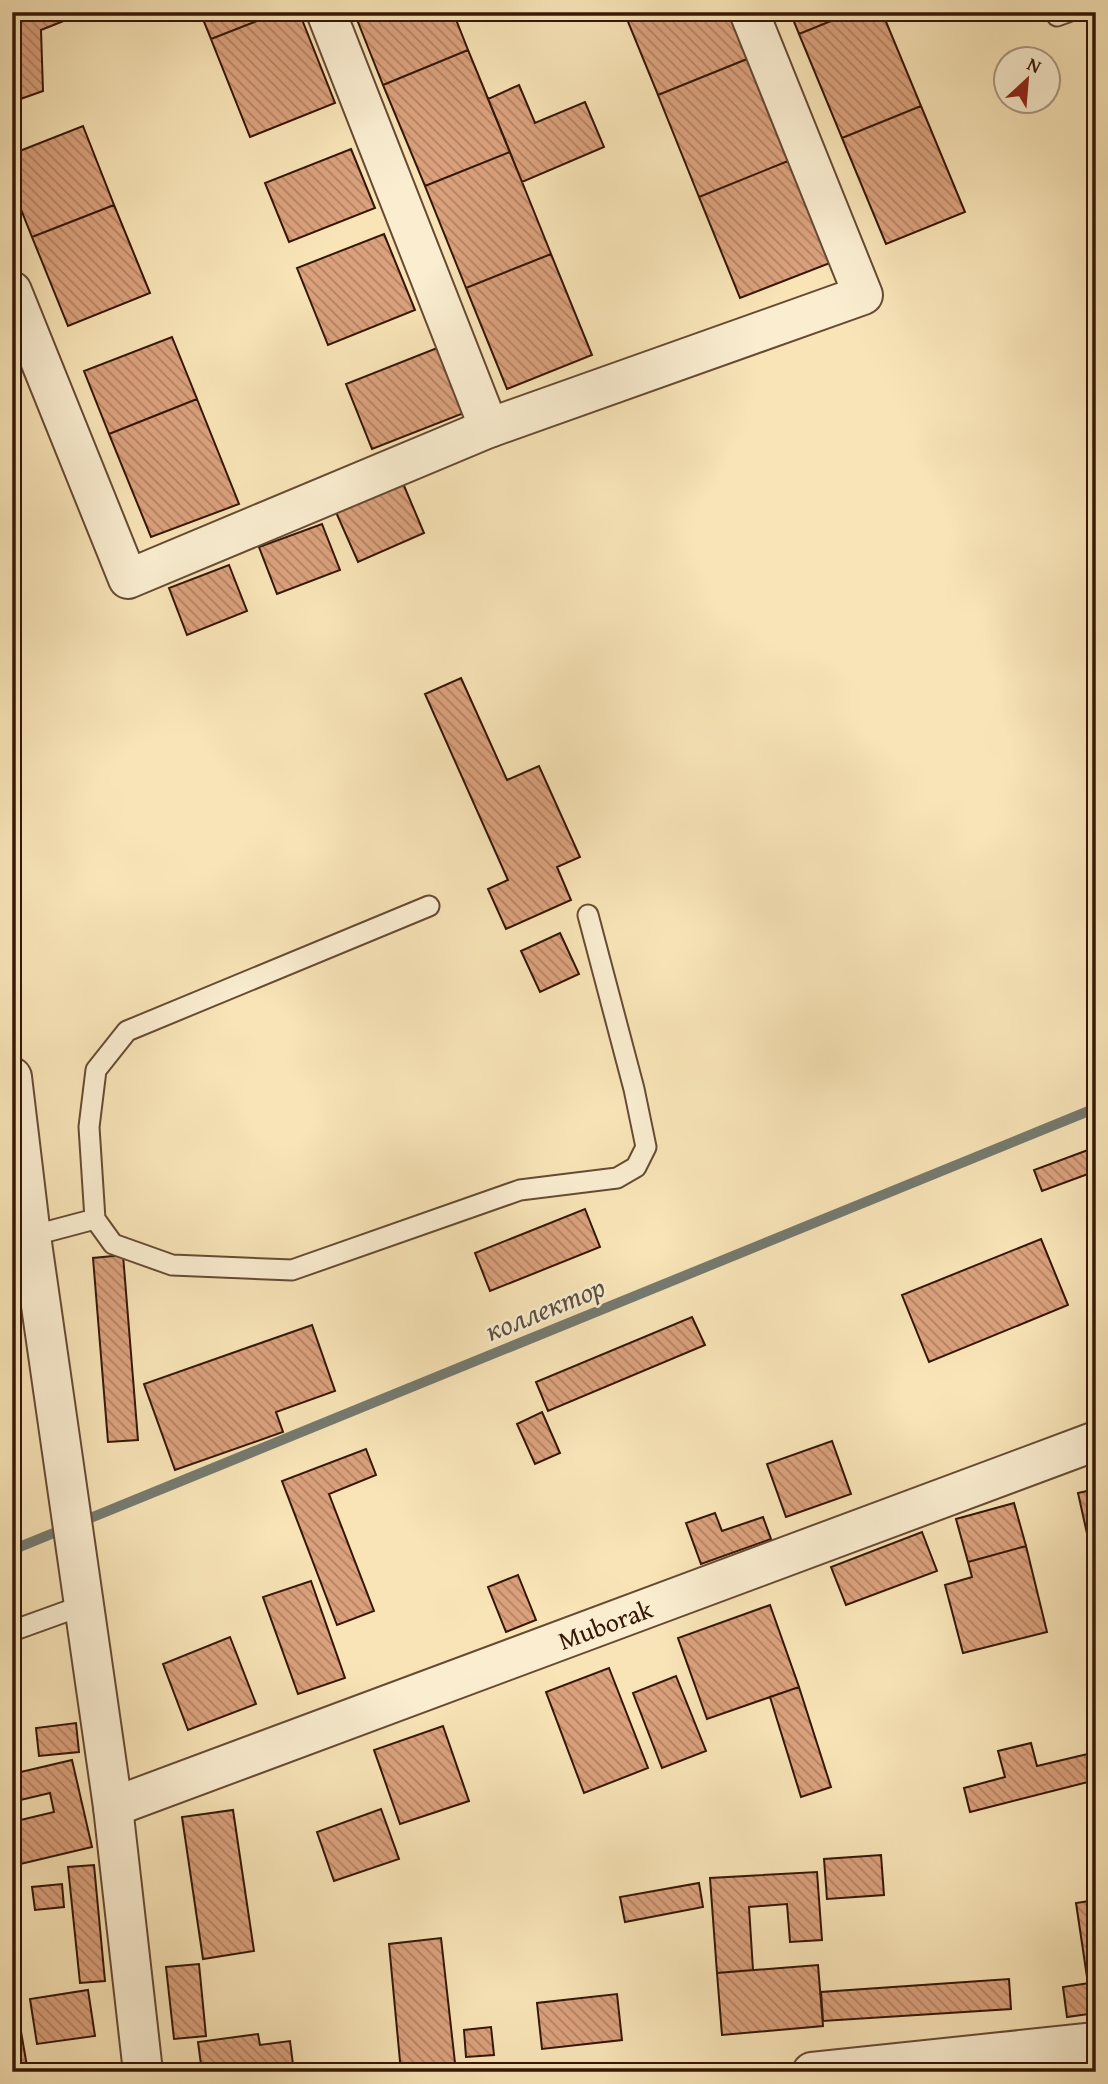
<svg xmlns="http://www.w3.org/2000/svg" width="1108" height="2084" viewBox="0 0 1108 2084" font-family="'Gentium Book Plus',serif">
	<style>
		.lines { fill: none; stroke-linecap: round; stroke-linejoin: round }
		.stream { stroke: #757a70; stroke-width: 10 }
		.building { fill: url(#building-back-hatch); stroke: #351607; stroke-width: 2 }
		.lane-casing { stroke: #664a33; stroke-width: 23 }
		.street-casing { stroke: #664a33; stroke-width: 42 }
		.lane { stroke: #faedd0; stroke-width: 19 }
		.street { stroke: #faedd0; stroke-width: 38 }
		.labels { text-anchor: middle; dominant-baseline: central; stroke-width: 5; stroke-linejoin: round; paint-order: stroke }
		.street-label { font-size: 26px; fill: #351607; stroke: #faedd0 }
		.water-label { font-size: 28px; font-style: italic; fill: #5a5044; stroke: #faedd0 }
	</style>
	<defs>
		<pattern id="building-back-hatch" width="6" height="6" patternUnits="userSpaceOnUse" patternTransform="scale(1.75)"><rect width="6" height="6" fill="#dba17d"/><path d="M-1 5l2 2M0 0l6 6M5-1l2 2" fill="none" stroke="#b28264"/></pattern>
	</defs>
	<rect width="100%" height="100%" fill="#f8e4b7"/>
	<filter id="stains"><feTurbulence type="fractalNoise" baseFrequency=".00286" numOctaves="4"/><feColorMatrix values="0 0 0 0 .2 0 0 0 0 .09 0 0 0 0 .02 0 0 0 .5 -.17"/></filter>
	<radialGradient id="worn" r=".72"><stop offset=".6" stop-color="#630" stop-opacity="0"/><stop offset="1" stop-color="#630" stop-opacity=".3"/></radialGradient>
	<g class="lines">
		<path class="stream" d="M12 1550 1096 1108"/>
	</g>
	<path class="building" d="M12 12H86L41 30 43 91 12 102Z
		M200 12H280L211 39Z
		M280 12H299L335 103 250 137 211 39Z
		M354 12H453L468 50 383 85Z
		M624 12H728L747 59 658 95Z
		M790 12H853L799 34Z
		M853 12H882L921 106 842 138 799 34Z
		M468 50 510 152 425 186 383 85Z
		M747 59 788 161 699 197 658 95Z
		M519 85 535 123 585 102 604 147 522 182 488 99Z
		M921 106 965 212 886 244 842 138Z
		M83 126 114 205 32 237 12 187V154Z
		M351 149 375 208 289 242 265 183Z
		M510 152 551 254 466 288 425 186Z
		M788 161 830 263 740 298 699 197Z
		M114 205 150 293 68 326 32 237Z
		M384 234 415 310 328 345 297 268Z
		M551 254 592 355 507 389 466 288Z
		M172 337 197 399 109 434 84 371Z
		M437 348 464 413 372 449 346 384Z
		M197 399 239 504 151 537 109 434Z
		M402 481 424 533 358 562 335 510Z
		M322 524 340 570 277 594 259 547Z
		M229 565 247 611 187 635 169 588Z
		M461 678 507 780 539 766 580 857 557 867 571 900 506 929 488 889 508 880 425 694Z
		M560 933 579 974 540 992 521 951Z
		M1096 1147V1171L1042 1191 1034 1170Z
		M585 1209 600 1247 490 1291 475 1253Z
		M1041 1239 1068 1305 929 1362 902 1295Z
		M123 1255 138 1440 108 1442 93 1258Z
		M692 1317 705 1345 548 1411 536 1382Z
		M312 1325 335 1391 276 1412 283 1432 175 1470 144 1384Z
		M542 1412 560 1453 535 1464 517 1424Z
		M832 1441 851 1494 786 1517 767 1464Z
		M366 1449 376 1475 329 1494 374 1611 337 1625 282 1481Z
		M1096 1489V1565H1094L1078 1493Z
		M1014 1503 1026 1546 968 1562 956 1519Z
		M715 1513 722 1531 763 1517 771 1539 701 1564 686 1523Z
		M922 1532 937 1571 846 1605 831 1567Z
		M1026 1546 1047 1632 963 1653 945 1585 972 1577 968 1562Z
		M518 1575 536 1620 506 1632 488 1587Z
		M311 1581 345 1678 298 1694 263 1597Z
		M770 1605 799 1687 707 1719 678 1638Z
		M230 1637 256 1704 188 1730 163 1664Z
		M609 1668 648 1768 584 1793 546 1692Z
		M676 1676 706 1751 662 1768 633 1693Z
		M799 1687 831 1787 801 1797 770 1697Z
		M76 1723 79 1752 39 1756 36 1728Z
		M443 1726 469 1801 400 1824 374 1750Z
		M1031 1743 1037 1766 1096 1752V1780L970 1812 964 1788 1005 1777 998 1751Z
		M72 1760 92 1847 12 1866V1822L54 1812 50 1793 12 1802V1774Z
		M381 1809 399 1859 334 1881 317 1832Z
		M233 1810 254 1951 203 1959 182 1817Z
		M881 1855 884 1895 827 1899 824 1859Z
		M94 1865 105 1981 80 1983 68 1867Z
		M817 1872 822 1940 790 1942 787 1904 749 1907 753 1970 717 1973 710 1878Z
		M699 1883 703 1907 625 1922 620 1897Z
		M62 1884 64 1907 35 1910 32 1887Z
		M1096 1900V1975L1087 1977 1076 1903Z
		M441 1938 456 2072H401L389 1944Z
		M199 1964 206 2036 174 2039 166 1967Z
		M818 1965 823 2026 722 2035 717 1973Z
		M1009 1979 1011 2009 823 2021 821 1992Z
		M1096 1982V2013L1067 2017 1063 1987Z
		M88 1990 95 2036 37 2044 30 1999Z
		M617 1994 622 2040 542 2049 537 2003Z
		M12 1997H15L28 2072H12Z
		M491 2027 494 2055 466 2057 464 2030Z
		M258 2034 260 2045 290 2041 294 2072H202L198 2042Z"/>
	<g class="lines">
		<g class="lane-casing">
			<path id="lane" d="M1055 12 1057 16 1068 12
				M429 906 127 1031 96 1070 89 1127 95 1219 113 1244 172 1265 292 1270 520 1190 617 1178 636 1167 646 1147 634 1089 588 915
				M31 1236 95 1219
				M12 1631 84 1605"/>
		</g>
		<g class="street-casing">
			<g id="street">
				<path d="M326 12 489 428"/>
				<path d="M12 291 128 579 489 428 863 295 749 12"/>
				<path d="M12 1077 31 1236 113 1807 143 2072"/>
				<path id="s1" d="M113 1807 1096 1441"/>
				<path d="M812 2072 1096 2042"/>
			</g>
		</g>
		<use href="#lane" class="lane"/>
		<use href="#street" class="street"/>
	</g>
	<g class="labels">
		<g class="street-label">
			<text stroke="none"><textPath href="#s1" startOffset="525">Muborak</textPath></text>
		</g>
		<g class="water-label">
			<text transform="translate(545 1308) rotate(-22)">коллектор</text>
		</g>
	</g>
	<rect width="1108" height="2084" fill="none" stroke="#f8e4b7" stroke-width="42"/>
	<rect x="14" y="14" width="1080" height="2056" fill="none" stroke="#351607" stroke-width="3.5"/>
	<rect x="21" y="21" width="1066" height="2042" fill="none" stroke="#351607" stroke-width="2"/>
	<g transform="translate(1027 80) rotate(26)"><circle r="33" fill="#faedd0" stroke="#ab9780" stroke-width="2"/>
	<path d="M0-5L12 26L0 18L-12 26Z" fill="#8f2418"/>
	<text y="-10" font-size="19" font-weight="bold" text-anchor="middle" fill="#351607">N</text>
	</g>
	<rect width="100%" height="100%" filter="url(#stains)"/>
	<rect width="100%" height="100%" fill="url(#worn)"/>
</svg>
